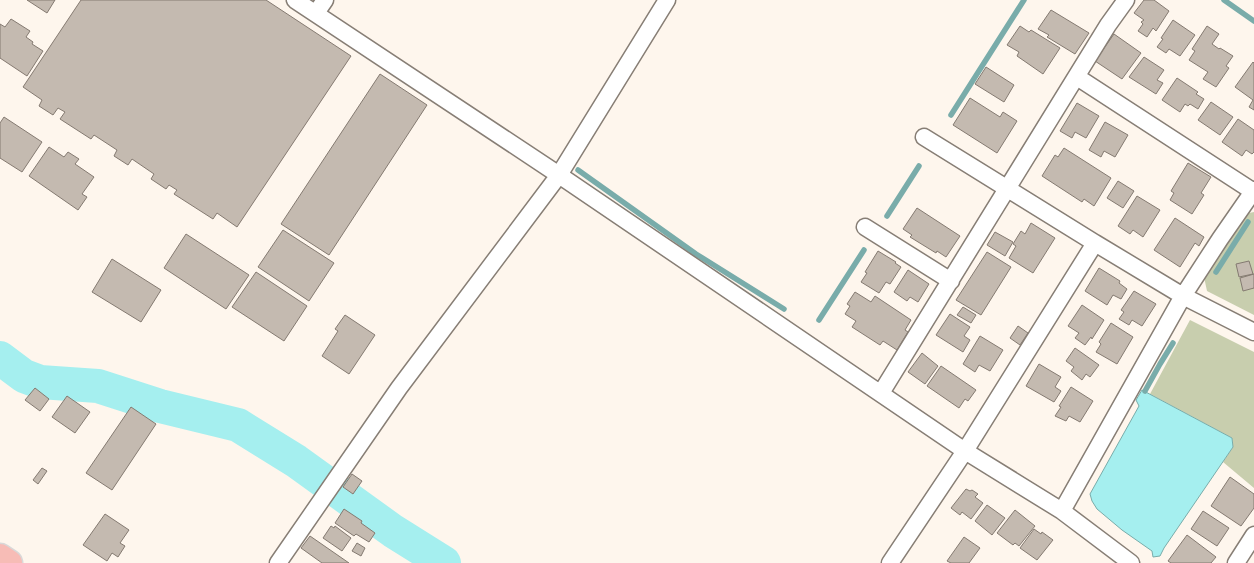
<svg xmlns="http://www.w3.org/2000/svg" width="1254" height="563" viewBox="0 0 1254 563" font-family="'PT Sans Narrow',sans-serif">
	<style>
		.green { fill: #c8ceae }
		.water { fill: #a5efef; stroke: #79acaa }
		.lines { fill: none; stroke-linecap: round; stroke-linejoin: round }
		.stream { stroke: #79acaa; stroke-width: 5.5 }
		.river { stroke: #a5efef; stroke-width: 34 }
		.building { fill: #c4bab0; stroke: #847a71 }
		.minor-casing { stroke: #877e75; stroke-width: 19 }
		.primary-casing { stroke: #d9d8d8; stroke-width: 29 }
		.minor { stroke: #fff; stroke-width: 16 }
		.primary { stroke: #f7bcb6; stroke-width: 26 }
	</style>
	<rect width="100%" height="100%" fill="#fef6ed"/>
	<path class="green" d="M1254 212V315L1207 291 1204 277 1249 213Z
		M1190 320 1254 352V488L1223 462 1233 447 1232 438 1150 394Z"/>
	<path class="water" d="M1142 390 1232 438 1233 447 1164 548 1160 556 1153 557 1152 551 1122 530 1097 509 1092 501 1090 494 1139 406 1136 400Z"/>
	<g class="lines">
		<path class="stream" d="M1224 0 1254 21
			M951 115 1024 0
			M578 170 696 254 784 309
			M887 216 919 166
			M1216 272 1248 222
			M819 320 864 250
			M1145 391 1160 364 1173 343"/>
		<path class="river" d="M0 358 24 376 40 382 98 386 160 406 238 425 296 461 393 531 444 563"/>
	</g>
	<path class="building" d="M27 0H55L47 13Z
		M81 0H266L351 56 237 227 217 213 213 219 174 194 177 190 169 185 166 189 151 179 154 174 132 159 128 165 114 156 117 150 94 135 91 139 60 119 65 112 58 108 53 115 39 106 42 100 23 87Z
		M1144 0H1154L1169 11 1156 31 1153 28 1147 37 1138 31 1143 24 1141 22 1144 20 1134 13Z
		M1051 10 1089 33 1075 54 1047 37 1049 35 1038 29Z
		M11 19 30 31 26 37 33 42 32 44 43 51 27 76 0 58V24L5 27Z
		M1173 20 1195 35 1180 56 1169 49 1166 53 1157 47 1163 39 1161 38Z
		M1020 26 1029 32 1031 30 1060 48 1043 74 1017 56 1019 52 1007 45Z
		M1207 26 1219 34 1212 44 1219 49 1220 48 1233 56 1226 66 1229 68 1216 87 1203 79 1208 72 1189 60 1195 51 1192 49Z
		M1114 34 1141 53 1122 79 1095 61Z
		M1144 57 1164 70 1157 80 1163 83 1156 94 1129 77Z
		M1253 62 1254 63V110L1249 107 1253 100 1235 87Z
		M986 67 1014 85 1004 102 975 84Z
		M380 74 427 105 329 255 281 224Z
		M1177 78 1198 92 1196 94 1204 99 1198 109 1190 104 1188 106 1185 104 1180 112 1162 100Z
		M970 98 1000 117 1003 112 1017 121 997 153 953 125Z
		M1211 102 1233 117 1220 135 1198 120Z
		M1077 103 1099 116 1086 138 1075 132 1072 138 1060 131Z
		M4 117 42 142 22 172 0 158V123Z
		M1238 119 1254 130V152L1252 154 1246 150 1242 156 1222 142Z
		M1105 122 1128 135 1115 157 1104 151 1101 157 1089 150Z
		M49 147 64 157 68 152 79 159 75 164 94 177 82 194 87 197 78 210 29 176Z
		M1064 148 1111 178 1094 206 1084 199 1082 202 1042 176 1055 155 1058 157Z
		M1188 163 1211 177 1201 193 1204 195 1192 214 1170 200 1174 193 1171 191Z
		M1118 181 1134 191 1123 208 1107 198Z
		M1137 196 1160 210 1143 237 1133 230 1130 234 1118 226Z
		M917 208 960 236 946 257 937 251 936 253 910 237 912 235 903 229Z
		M1175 218 1204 237 1199 246 1195 243 1180 267 1154 250Z
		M1031 223 1055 238 1033 273 1009 258 1016 246 1013 244 1021 231 1025 234Z
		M283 230 334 263 309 301 258 267Z
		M995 232 1013 242 1005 256 987 245Z
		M186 234 249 275 226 309 164 268Z
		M878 251 896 262 895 263 901 267 890 284 886 282 879 293 861 282 867 273 865 272Z
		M987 252 1011 267 981 315 956 300Z
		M112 259 161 290 141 322 92 292Z
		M1249 261 1253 274 1239 277 1236 264Z
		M1099 268 1120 281 1119 283 1127 289 1121 299 1113 295 1107 305 1085 291Z
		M908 270 929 284 918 302 910 297 907 301 894 292Z
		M256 272 307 306 284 341 232 307Z
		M1254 274V288L1243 291 1240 278Z
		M1134 291 1156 304 1142 326 1132 320 1129 325 1119 319 1124 312 1121 310Z
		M855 292 871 302 875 296 911 320 905 330 908 332 897 350 883 341 880 345 852 327 856 321 845 314 850 306 847 304Z
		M1082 305 1104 320 1092 339 1091 337 1085 345 1075 338 1079 333 1068 326Z
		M963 307 976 315 971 323 957 315Z
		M950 314 970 327 964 336 970 340 963 352 936 335Z
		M345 315 375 335 349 374 322 356 338 331 335 329Z
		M1111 323 1133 337 1117 364 1096 352 1101 344 1099 342Z
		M1018 326 1028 333 1020 345 1010 338Z
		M980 336 1003 350 990 371 979 365 975 372 963 364Z
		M1075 348 1099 365 1090 377 1086 374 1082 380 1071 371 1074 367 1066 361Z
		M922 353 938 366 925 384 908 372Z
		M1039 364 1061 377 1055 387 1061 391 1054 402 1026 386Z
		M941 366 976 390 968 401 965 399 959 408 927 386Z
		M1071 387 1093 401 1080 422 1069 416 1066 421 1055 416 1061 407 1059 406Z
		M35 388 49 399 40 411 25 400Z
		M67 396 90 412 75 433 52 417Z
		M131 407 156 424 112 490 86 473Z
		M42 468 47 471 38 484 33 480Z
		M352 474 362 481 353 494 343 487Z
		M1230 477 1254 494V508L1241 526 1211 506Z
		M966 489 970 491 972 490 978 494 975 497 983 503 971 519 962 512 960 515 951 508Z
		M987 505 1005 518 992 535 975 521Z
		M344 509 362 521 361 523 375 533 369 542 356 534 354 536 335 523Z
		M1015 510 1035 526 1019 546 1015 543 1013 545 997 533Z
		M1203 511 1229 528 1217 546 1191 529Z
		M105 514 129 530 120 543 125 546 118 557 112 553 107 561 83 545Z
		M331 526 334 528 335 526 351 538 342 551 323 538Z
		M1034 529 1041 534 1042 532 1053 540 1037 560 1020 548Z
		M1187 535 1216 557 1211 563H1171L1168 561Z
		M310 536 349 563H322L301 548Z
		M964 537 980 548 969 563H951L947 561Z
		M357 543 365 548 361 556 352 551Z"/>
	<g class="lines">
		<g class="minor-casing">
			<path id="minor" d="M295 0 559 175 965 451 1062 511 1131 563
				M316 13 325 0
				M1077 77 1254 192
				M924 137 1095 243
				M865 227 951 281
				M881 393 1108 25 1126 0
				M1062 511 1183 296 1220 239 1254 190
				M278 563 399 388 559 175 667 0
				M890 563 965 451 1095 243 1183 296 1254 332
				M1236 563 1254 535"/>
		</g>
		<g class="primary-casing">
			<path id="primary" d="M0 557 9 563"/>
		</g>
		<use href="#minor" class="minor"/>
		<use href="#primary" class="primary"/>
	</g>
</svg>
